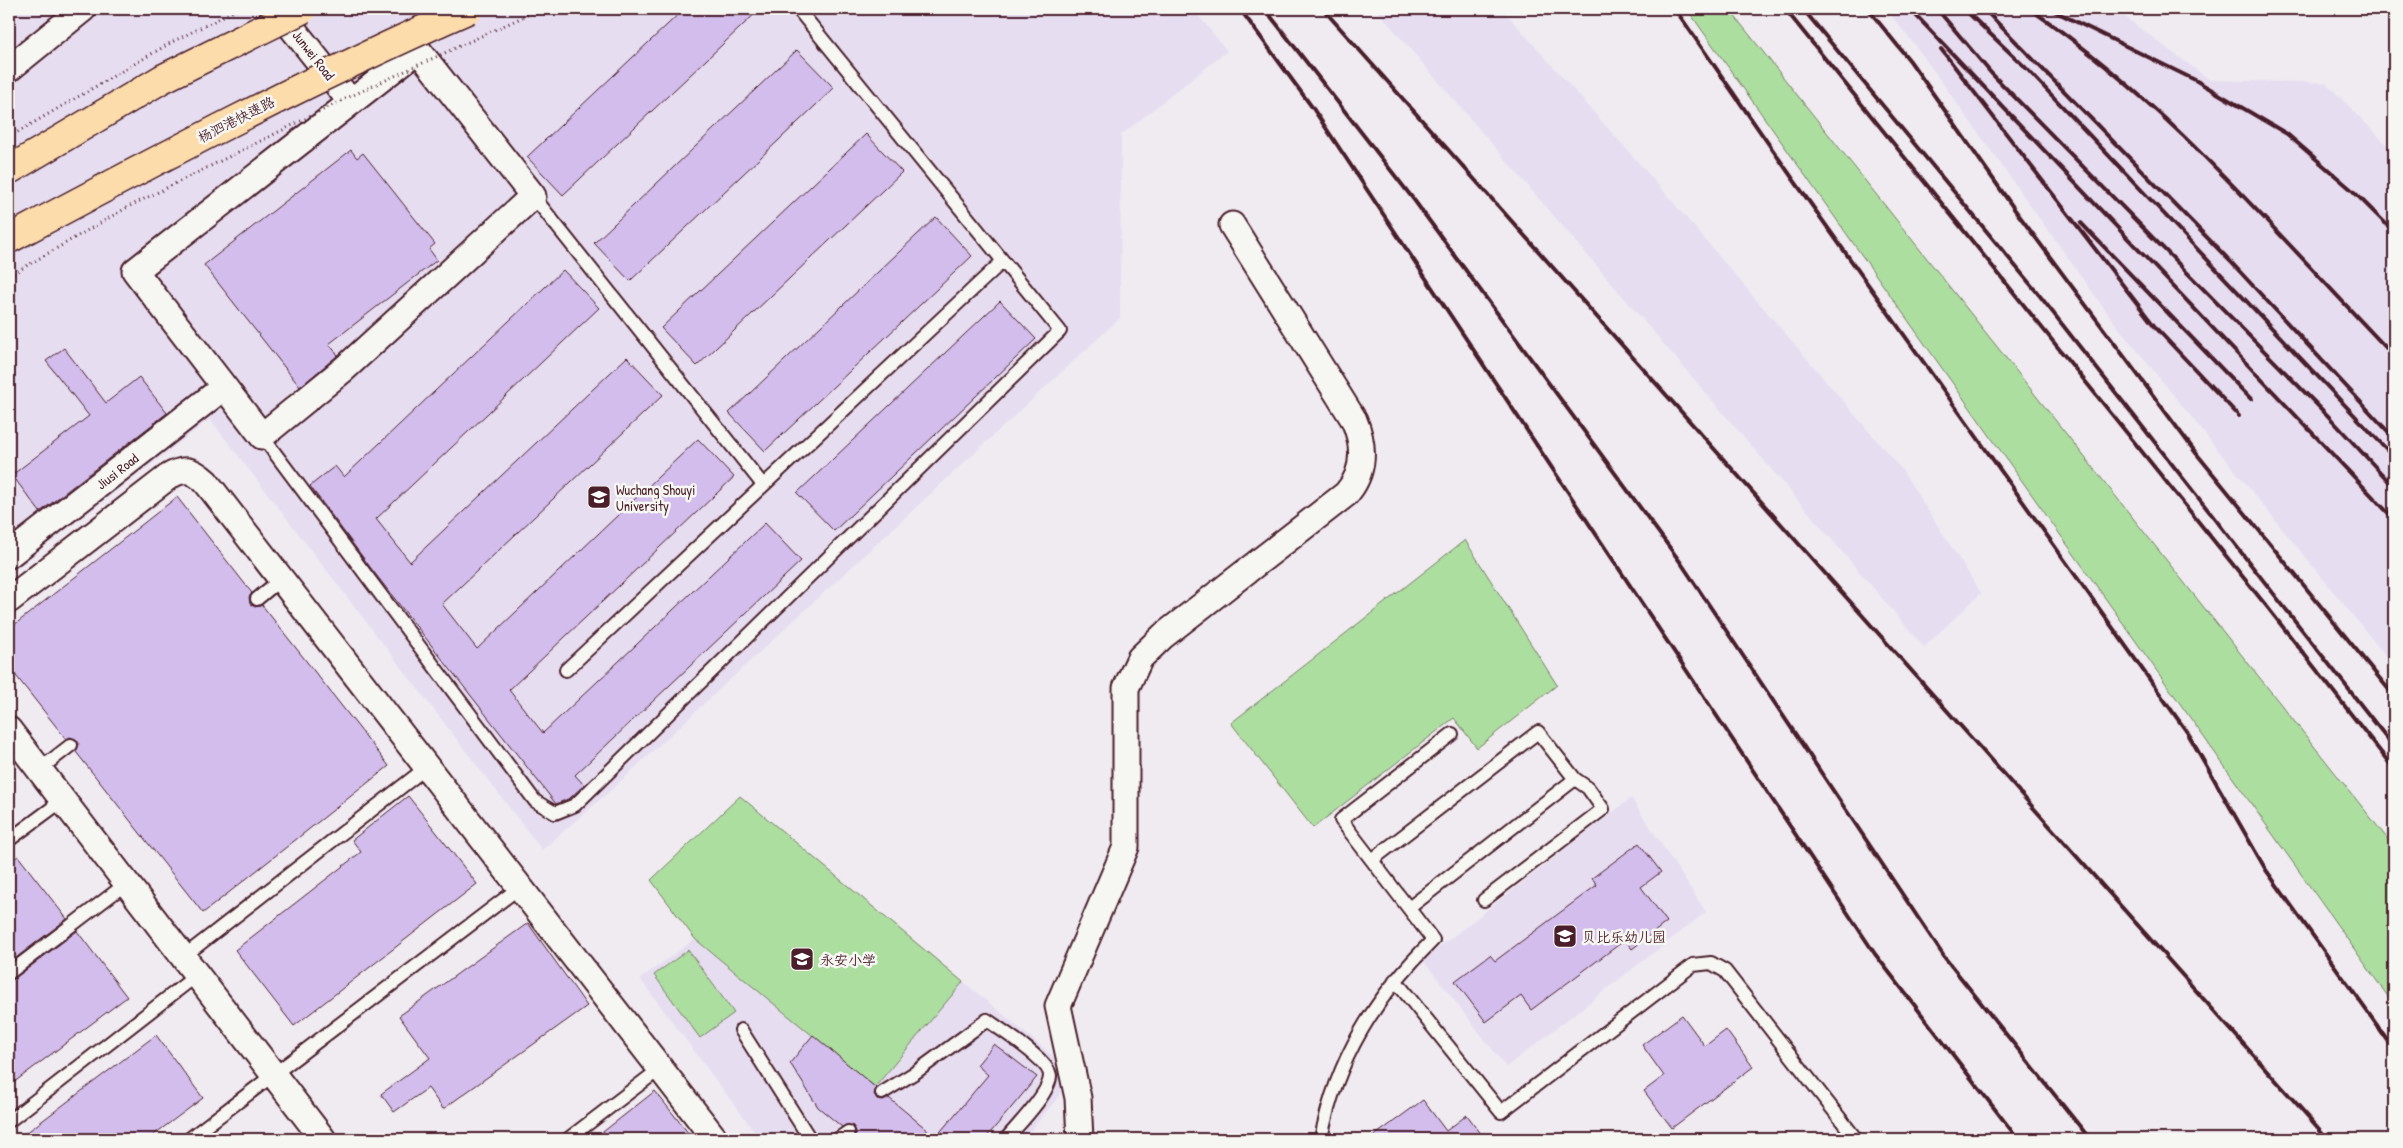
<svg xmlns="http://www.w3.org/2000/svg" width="2403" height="1148" viewBox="0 0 2403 1148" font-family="'Patrick Hand','LXGW WenKai TC',sans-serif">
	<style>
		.built { fill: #e6ddf0 }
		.green { fill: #acdea0; stroke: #7b7e66 }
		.building { fill: #d2bded; stroke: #4a1f2b }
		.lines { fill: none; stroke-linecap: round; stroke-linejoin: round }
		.lane-casing { stroke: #4a1f2b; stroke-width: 16 }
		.street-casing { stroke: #4a1f2b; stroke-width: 29 }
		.path { stroke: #4a1f2b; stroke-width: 3; stroke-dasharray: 1 4; stroke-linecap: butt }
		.lane { stroke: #f6f6f2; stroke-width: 12 }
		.street { stroke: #f6f6f2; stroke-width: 25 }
		.rail { stroke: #4a1f2b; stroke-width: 4 }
		.highway-bridge-casing { stroke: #4a1f2b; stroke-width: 31; stroke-linecap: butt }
		.path-bridge { stroke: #4a1f2b; stroke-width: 3; stroke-dasharray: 1 4; stroke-linecap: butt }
		.highway-bridge { stroke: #fddcac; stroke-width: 28 }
		.labels { text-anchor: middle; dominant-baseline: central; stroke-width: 5; stroke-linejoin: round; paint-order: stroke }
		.street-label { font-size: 14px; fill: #4a1f2b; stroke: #f6f6f2 }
		.poi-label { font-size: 14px; fill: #4a1f2b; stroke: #f6f6f2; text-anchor: start }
	</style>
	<rect width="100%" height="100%" fill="#efebf1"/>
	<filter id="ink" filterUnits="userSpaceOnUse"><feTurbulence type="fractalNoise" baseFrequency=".02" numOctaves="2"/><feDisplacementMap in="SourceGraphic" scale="10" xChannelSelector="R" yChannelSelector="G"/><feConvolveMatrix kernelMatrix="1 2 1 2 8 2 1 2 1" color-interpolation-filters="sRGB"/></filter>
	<g filter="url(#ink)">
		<path class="built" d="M9 9H1193L1227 51 1121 135 1120 318 611 790 542 850 210 419 9 574Z
			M1376 9H1502L1653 179 1902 470 1981 593 1924 647Z
			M1886 9H2114L2210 80 2326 83 2394 152V666L2114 322 1918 49Z
			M740 796 1059 1061 1065 1077 1059 1096 1024 1139H760L640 979 695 939 651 880Z
			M1631 798 1706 912 1506 1067 1423 960Z"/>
		<path class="green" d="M1687 9H1729L2394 847V1005Z
			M1465 540 1557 685 1477 748 1454 718 1313 828 1231 723Z
			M740 796 963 982 875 1087 695 939 651 880Z
			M688 950 734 1013 700 1038 654 975Z"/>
		<path class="building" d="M684 9H760L563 195 527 157Z
			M797 50 834 88 630 281 594 243Z
			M866 134 902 172 697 366 661 328Z
			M351 150 357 158 363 153 435 244 429 249 437 260 329 344 338 355 300 387 204 265Z
			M936 217 972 256 765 451 729 413Z
			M563 270 599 308 376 519 410 562 627 357 663 395 442 604 477 649 698 439 734 477 509 690 543 733 765 523 801 561 575 775 584 785 570 798 556 804 373 571 310 486 335 466 344 477Z
			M1000 301 1036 339 834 531 797 493Z
			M64 348 106 403 139 377 167 413 40 512 12 475 89 416 46 361Z
			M177 497 252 593 249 597 250 604 255 607 262 605 389 766 203 913 76 752 79 744 77 740 70 737 66 739 9 667V629Z
			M408 796 477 884 294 1026 235 950 361 852 352 840Z
			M1639 843 1661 872 1641 887 1667 922 1632 949 1625 940 1531 1010 1521 996 1486 1022 1455 981 1490 955 1495 961 1597 885 1592 878Z
			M18 856 67 919 9 963V863Z
			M528 923 587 1006 443 1109 428 1088 394 1112 381 1094 430 1058 399 1016Z
			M77 931 127 997 9 1086V981L14 979Z
			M1682 1015 1705 1046 1726 1030 1753 1067 1672 1128 1644 1091 1664 1076 1642 1045Z
			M156 1035 203 1098 148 1139H18Z
			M813 1035 876 1088 874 1094 878 1100 883 1101 889 1098 936 1137 988 1075 977 1065 994 1044 1037 1077 985 1139H857L854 1137 856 1131 852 1125 842 1127 818 1107 790 1063Z
			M655 1091 693 1139H594Z
			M1423 1100 1446 1131 1467 1115 1485 1139H1370Z"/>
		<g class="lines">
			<g class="lane-casing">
				<path id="lane" d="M533 196 763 485
					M262 436 535 801 555 813 575 805 1060 331 798 9
					M257 599 281 579
					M566 670 1003 261
					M39 770 71 745
					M9 840 63 800
					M1372 860 1538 732 1575 779 1409 908
					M1484 900 1603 809 1588 788 1575 779
					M183 957 427 767
					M9 973 127 883
					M1395 980 1501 1112 1693 965 1711 963 1725 971 1856 1139
					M741 1030 810 1139
					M882 1093 916 1072 987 1020C1000 1029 1050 1061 1050 1076 1050 1093 1017 1126 1006 1139
					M9 1121 197 975
					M189 1139 520 887
					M568 1139 661 1068
					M838 1139 848 1132
					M1321 1139C1336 1059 1376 996 1433 940L1341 820 1452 734"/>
			</g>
			<g class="street-casing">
				<path id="street" d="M277 9 351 102
					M418 50 533 196 344 369 262 436 135 271Z
					M9 69 83 9
					M9 555 224 387
					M9 600 168 477C184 467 192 469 206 482L715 1139
					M9 730 323 1139
					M1080 1139 1078 1098 1058 1006 1126 847V688L1140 658 1163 636 1346 494C1365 473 1365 446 1354 420L1232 225"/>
			</g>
			<path class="path" d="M9 137 172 42 238 9"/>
			<use href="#lane" class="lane"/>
			<use href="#street" class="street"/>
			<path class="rail" d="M1240 9 1312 107 1875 954 2018 1139
				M1265 9 1414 200 1681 563 1945 958 2090 1139
				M1323 9 2328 1139
				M1675 9 1793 179 2187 732 2266 870 2394 1049
				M1785 9 2268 608 2394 769
				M1803 9 2036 291 2394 747
				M1868 9 1910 61 2015 210 2196 453 2394 696
				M1910 9 2394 519
				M1937 9 1991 73 2332 420 2394 487
				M1964 9 2026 68 2394 457
				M1984 9 2230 261 2394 438
				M2030 9C2169 104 2279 236 2394 356
				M2050 9 2195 80 2287 134 2353 191 2394 232
				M1941 49 2156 328 2239 416
				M2081 223 2251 399"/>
			<g class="highway-bridge-casing">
				<path id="highway-bridge" d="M9 170 162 79 303 9
					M9 239C160 158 312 78 469 9"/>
			</g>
			<path class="path-bridge" d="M9 276 126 208 349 97 540 9"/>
			<use href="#highway-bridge" class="highway-bridge"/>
		</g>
	</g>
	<defs>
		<g id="university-square" transform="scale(1.25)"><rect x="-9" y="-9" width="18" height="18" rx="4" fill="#4a1f2b" stroke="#f6f6f2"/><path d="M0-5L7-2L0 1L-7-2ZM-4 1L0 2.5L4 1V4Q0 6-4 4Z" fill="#fff"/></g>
		<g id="school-square" transform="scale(1.25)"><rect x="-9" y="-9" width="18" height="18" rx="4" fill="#4a1f2b" stroke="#f6f6f2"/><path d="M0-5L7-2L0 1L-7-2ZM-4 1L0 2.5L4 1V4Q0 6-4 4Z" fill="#fff"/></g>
	</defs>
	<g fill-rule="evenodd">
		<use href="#university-square" x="599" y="497"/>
		<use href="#school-square" x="1565" y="936"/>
		<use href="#school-square" x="802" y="959"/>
	</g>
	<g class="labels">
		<g class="street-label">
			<text transform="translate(314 55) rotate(52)">Junwei Road</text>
			<text transform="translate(236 119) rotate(-27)">杨泗港快速路</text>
			<text transform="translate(117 471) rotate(-38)">Jiusi Road</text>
		</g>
		<g class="poi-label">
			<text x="616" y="489">Wuchang Shouyi<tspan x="616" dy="16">University</tspan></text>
			<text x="1582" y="936">贝比乐幼儿园</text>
			<text x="820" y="959">永安小学</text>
		</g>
	</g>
	<rect width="2403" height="1148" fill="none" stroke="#f6f6f2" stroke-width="30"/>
	<rect x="15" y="15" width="2373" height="1118" fill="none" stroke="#4a1f2b" stroke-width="2" filter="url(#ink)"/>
</svg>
